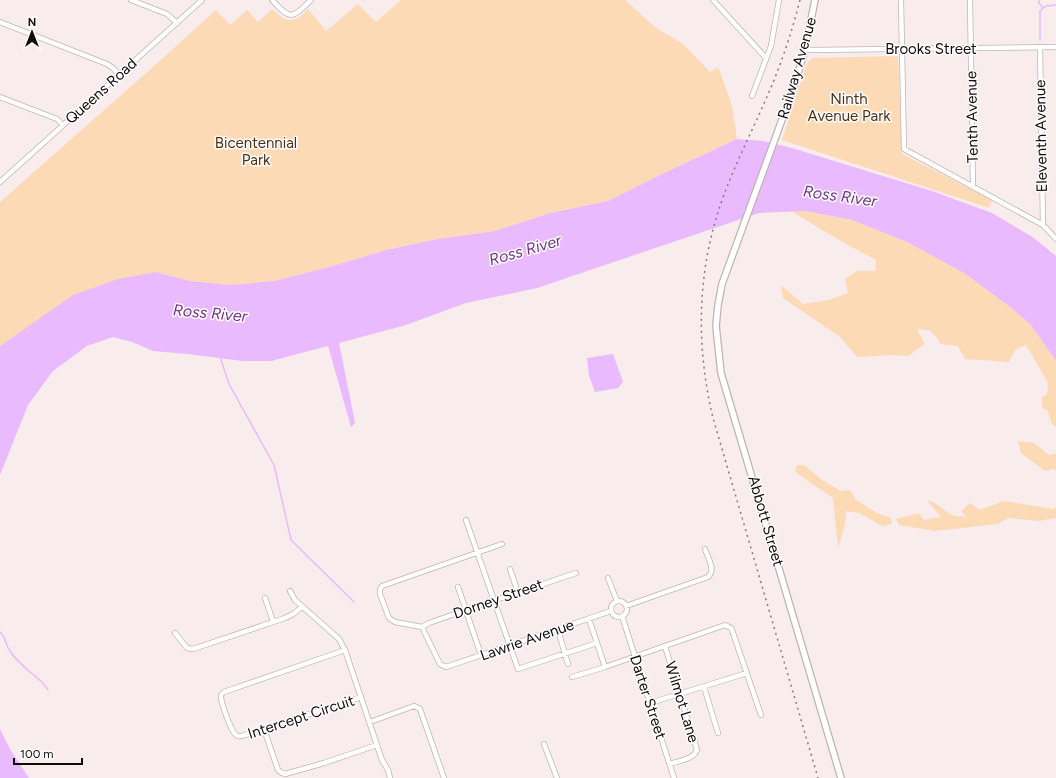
<svg xmlns="http://www.w3.org/2000/svg" width="1056" height="778" viewBox="0 0 1056 778" font-family="Figtree,sans-serif">
	<style>
		.green { fill: #fddab6 }
		.water { fill: #e9bbfe }
		.lines { fill: none; stroke-linecap: round; stroke-linejoin: round }
		.stream { stroke: #e9bbfe; stroke-width: 1.5 }
		.minor-casing { stroke: #bfb4b5; stroke-width: 6 }
		.major-casing { stroke: #bfb4b5; stroke-width: 8 }
		.minor { stroke: #fff; stroke-width: 4.5 }
		.major { stroke: #fff; stroke-width: 5.5 }
		.rail { stroke: #847c7d; stroke-width: 1.5; stroke-dasharray: 2 4; stroke-linecap: butt }
		.labels { text-anchor: middle; dominant-baseline: central; stroke-width: 3; stroke-linejoin: round; paint-order: stroke }
		.street-label { font-size: 15px; fill: #100c0c; stroke: #fffcfd }
		.park-label { font-size: 15px; fill: #4b3318; stroke: #fffcfd }
		.water-label { font-size: 16px; font-style: italic; fill: #6d3583; stroke: #fffcfd }
	</style>
	<rect width="100%" height="100%" fill="#f8eced"/>
	<path class="green" d="M401 0H625L657 29 682 43 710 72 716 68 719 69 732 106 737 139 664 173 608 201 550 213 495 231 437 239 386 250 329 267 274 281 230 285 190 281 156 272 0 346V202L154 66 216 10 230 25 247 10 258 22 272 9C287 23 293 25 308 9L326 31 358 4 376 22Z
		M898 56 902 154 992 200 989 208 782 140 807 63 813 58Z
		M791 211H805L852 220 907 242 964 273 1010 307 1030 324 1056 361V427L1052 424 1047 410 1042 408V397L1047 394 1048 383 1026 345 1015 350 1009 362 965 359 958 346 940 344 938 339 929 330 917 329 925 344 908 356 892 355 857 357 840 337 783 298 781 285 803 304 829 300 848 293 845 279 857 271H875L876 260 837 239Z
		M1018 441 1034 443 1049 455 1056 454V471L1054 469 1045 471 1021 453Z
		M797 465H804L822 480 841 491 850 490 856 500 877 513 891 518 892 524 882 526 859 513 846 511 845 525 838 548 833 498 795 472Z
		M927 500 935 503 951 515 966 517 961 511 970 503 980 510 1004 501 1054 509 1056 507V518L1039 521 1008 518 998 524 935 531 899 525 896 519 919 513 924 520 941 517Z"/>
	<path class="water" d="M737 139 763 141 792 148 932 191 992 213 1034 238 1056 256V361L1030 324 1010 307 964 273 907 242 852 220 805 211 759 213 537 288 466 303 406 325 339 343 355 423 351 427 328 346 271 361H242L187 354 153 351 132 342 113 337 87 346 53 371 28 405 0 475V346L73 295 118 279 156 272 190 281 230 285 274 281 329 267 386 250 437 239 495 231 550 213 608 201 664 173Z
		M613 354 623 382 618 388 595 392 589 376 587 358Z
		M0 729 10 749 29 778H0Z"/>
	<g class="lines">
		<path class="stream" d="M1039 0V3L1043 8
			M1040 40V11L1046 6 1056 5
			M220 357 229 384 274 465 291 540 354 602
			M0 632C6 637 5 645 10 651 15 659 23 666 30 672 37 678 44 682 48 690"/>
		<g class="minor-casing">
			<path id="minor" d="M131 0 167 14 177 23
				M272 0C291 21 292 18 311 0
				M713 0 766 58
				M901 0 904 149 1043 225 1056 239
				M970 0 973 186
				M0 22 107 64 113 68 119 75
				M1040 47 1043 225
				M805 49 812 50 1056 47
				M752 96 771 46 779 0
				M0 97 57 119 63 125
				M0 182 202 0
				M466 520 518 669 597 643
				M502 544 382 586 380 590V594L389 618 395 622 422 627 440 664 446 667 611 611
				M510 569 518 593
				M608 578 617 601
				M458 587 481 655
				M290 591 295 600 339 639 345 650 382 760 388 770 390 778
				M265 598 273 621
				M611 609a8 8 0 1 1 16 0a8 8 0 1 1-16 0Z
				M626 606 708 577C716 570 708 558 705 549
				M622 616 674 778
				M589 619 605 667
				M422 627 429 623 466 610 576 573
				M558 630 568 664
				M175 633 187 648 193 649 285 618 293 614 302 607
				M665 646 697 750C694 759 678 761 670 764
				M345 650 224 692 221 695C220 701 231 731 236 735 238 737 240 736 242 736L361 697
				M572 677 605 667 725 625 731 628 732 630 761 715
				M704 687 718 733
				M650 703 747 673
				M370 722 414 706 420 709 444 778
				M264 729 278 770 282 773 285 774 324 763 377 745
				M544 744 557 778"/>
		</g>
		<g class="major-casing">
			<path id="major" d="M815 0 805 49 795 84 722 284 718 305 716 326 721 373 841 778"/>
		</g>
		<use href="#minor" class="minor"/>
		<use href="#major" class="major"/>
		<path class="rail" d="M800 0C792 31 782 62 769 92 755 125 738 158 725 192 697 265 695 343 713 418L818 778"/>
	</g>
	<g class="labels">
		<g class="street-label">
			<text x="931" y="49">Brooks Street</text>
			<text transform="translate(797 68) rotate(-74)">Railway Avenue</text>
			<text transform="translate(101 91) rotate(-42)">Queens Road</text>
			<text transform="translate(972 117) rotate(-91)">Tenth Avenue</text>
			<text transform="translate(1041 136) rotate(-91)">Eleventh Avenue</text>
			<text transform="translate(766 521) rotate(74)">Abbott Street</text>
			<text transform="translate(498 599) rotate(-19)">Dorney Street</text>
			<text transform="translate(527 640) rotate(-19)">Lawrie Avenue</text>
			<text transform="translate(648 697) rotate(72)">Darter Street</text>
			<text transform="translate(682 702) rotate(73)">Wilmot Lane</text>
			<text transform="translate(301 717) rotate(-18)">Intercept Circuit</text>
		</g>
		<g class="park-label">
			<text x="849" y="99">Ninth<tspan x="849" dy="17">Avenue Park</tspan></text>
			<text x="256" y="143">Bicentennial<tspan x="256" dy="17">Park</tspan></text>
		</g>
		<g class="water-label">
			<text transform="translate(840 196) rotate(8)">Ross River</text>
			<text transform="translate(525 250) rotate(-16)">Ross River</text>
			<text transform="translate(210 313) rotate(5)">Ross River</text>
		</g>
	</g>
	<g transform="translate(32 32)" stroke="#fffcfd" stroke-width="3" paint-order="stroke">
	<path d="M0-3L7 15L0 10L-7 15Z" fill="#100c0c"/>
	<text y="-6" font-size="11" font-weight="bold" text-anchor="middle" fill="#100c0c">N</text>
	</g>
	<path d="M14 758v6h68v-6" fill="none" stroke="#100c0c" stroke-width="2"/>
	<text x="20" y="758" font-size="12" fill="#100c0c" stroke="#fffcfd" stroke-width="3" paint-order="stroke">100 m</text>
</svg>
